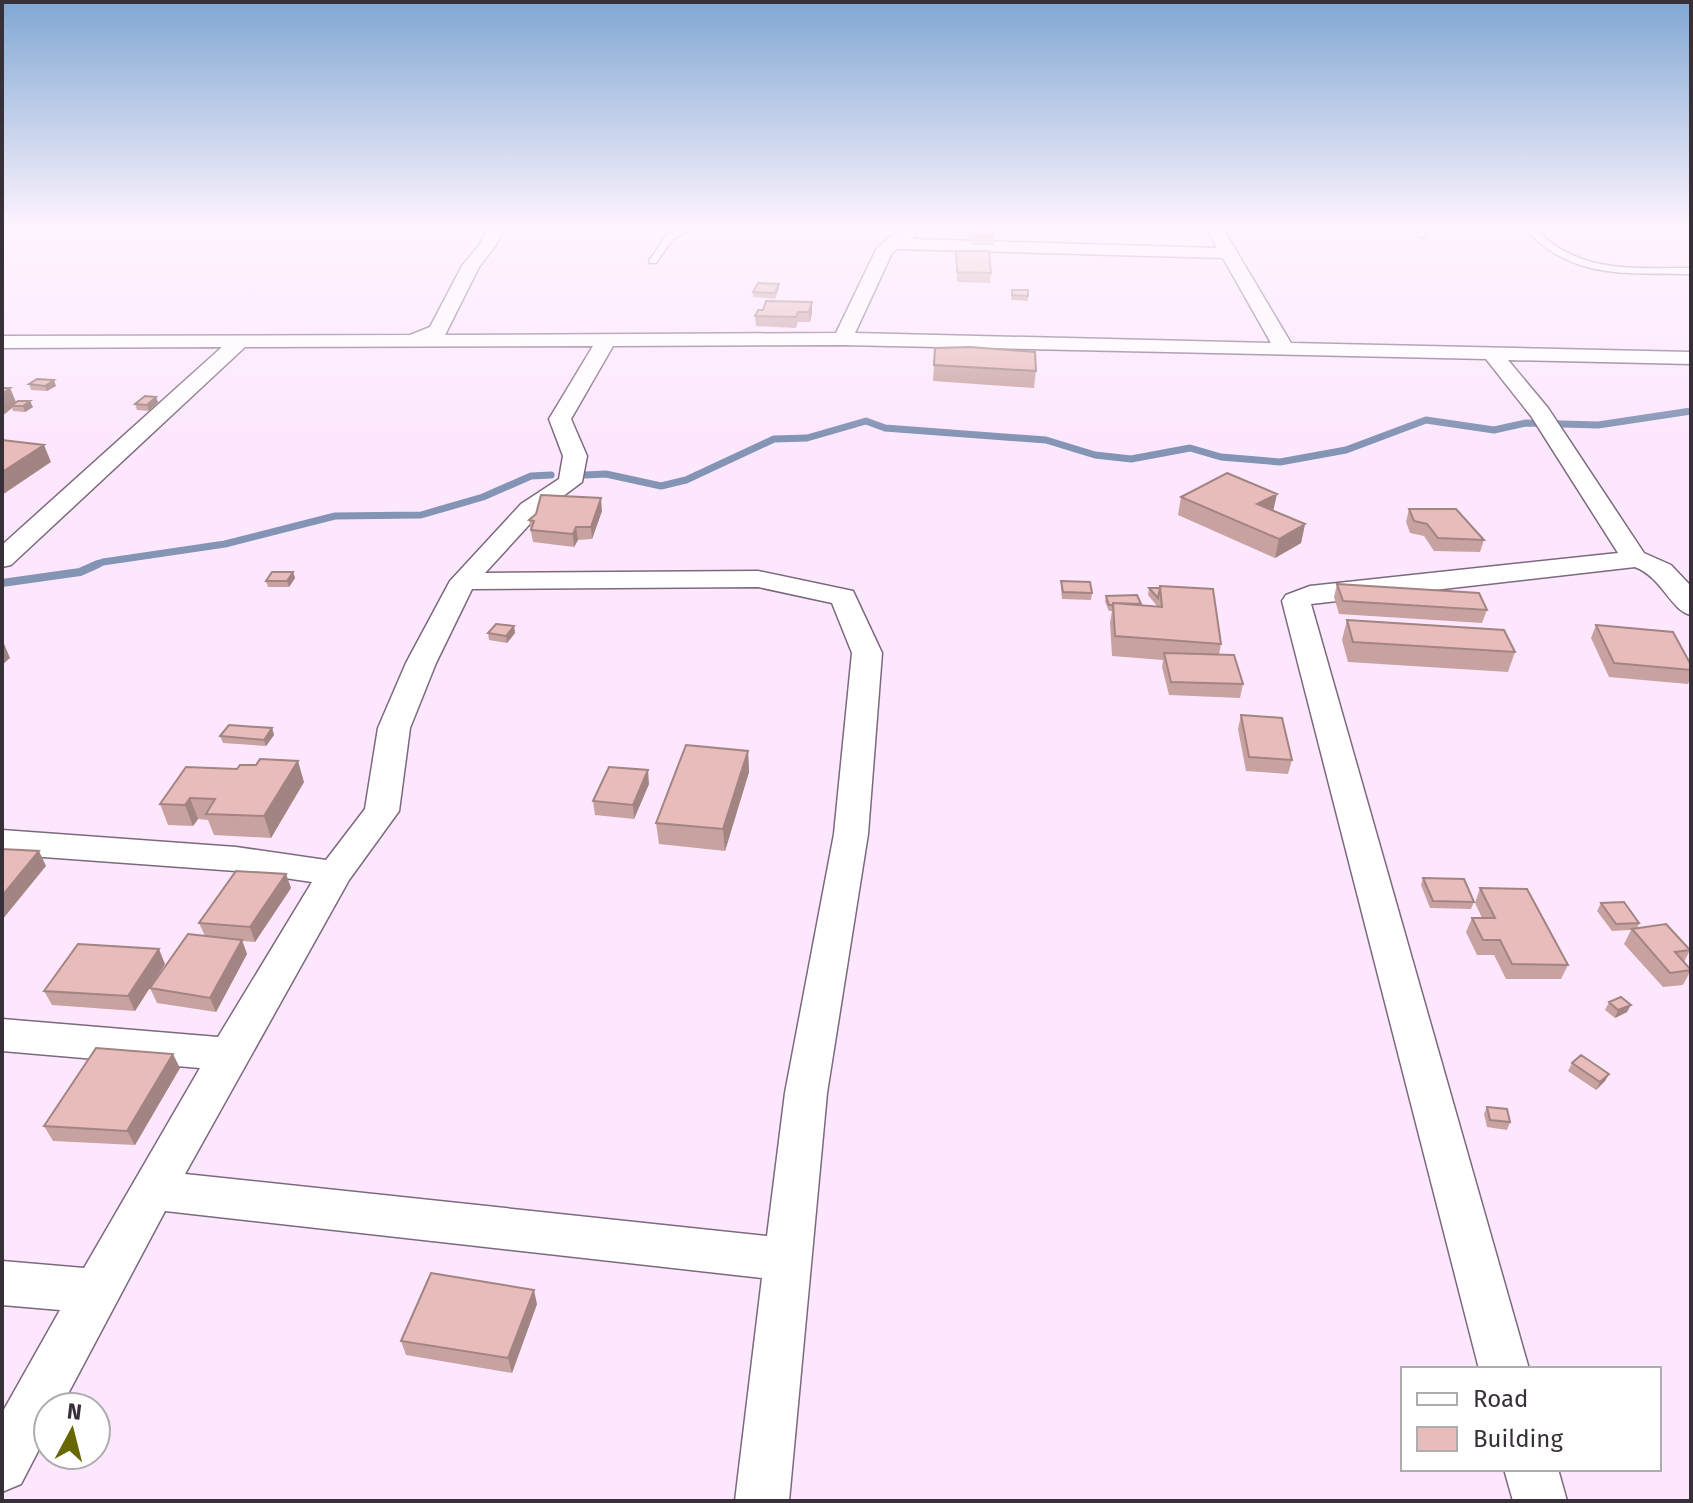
<svg xmlns="http://www.w3.org/2000/svg" width="1693" height="1503" viewBox="0 0 1693 1503" font-family="'Fira Sans',sans-serif">
	<style>
		.lines { fill: none; stroke-linecap: round; stroke-linejoin: round }
		.stream-far1 { stroke: #8494b4; stroke-width: 7 }
		.stream { stroke: #8494b4; stroke-width: 8 }
		.service-casing { stroke: #7c697d; stroke-width: 3 }
		.minor-casing { stroke: #7c697d; stroke-width: 3 }
		.service { fill: #fff; fill-rule: evenodd }
		.minor { fill: #fff; fill-rule: evenodd }
		.wall { fill: #c8a2a0 }
		.shaded-wall { fill: #a28482 }
		.building { fill: #e8bcba; stroke: #a28482; stroke-width: 2 }
	</style>
	<rect width="100%" height="100%" fill="#fde7fe"/>
	<g class="lines">
		<path class="stream-far1" d="M585 475 606 474 661 486 686 480 774 439 807 438 866 421 885 428 1046 440 1095 455 1131 459 1190 448 1221 457 1280 462 1346 450 1426 420 1494 430 1526 423 1598 425 1691 411
			M93 566 103 562 225 544 335 516 421 515 483 497 531 476 551 475"/>
		<path class="stream" d="M2 583 80 572 98 564"/>
		<g class="service-casing">
			<path id="service" d="M685 227H695L672 240 656 263H650L649 261 666 236Z
				M1415 227H1423L1426 237H1420Z
				M1524 227H1533C1579 274 1629 268 1691 268V274C1628 273 1569 280 1524 227Z"/>
		</g>
		<g class="minor-casing">
			<path id="minor" d="M488 227H504L496 245 479 267 445 335 836 333 876 250C885 240 899 228 913 231L915 235 911 239 1217 248 1206 227H1222L1291 343 1691 352V364L1508 360 1548 408 1644 553 1671 565 1689 584 1691 615C1670 610 1663 578 1635 567L1311 604 1529 1369H1479L1282 601 1286 595 1310 586 1618 553 1531 416 1486 359 843 345 613 346 571 419 587 456 582 482 539 514 485 573 758 571 853 591 882 653 868 834 827 1093 789 1501H735L762 1278 165 1211 61 1407H48V1432L21 1484 2 1492V1413L60 1310 2 1305V1261L84 1268 200 1068 2 1051V1019L218 1037 312 882 236 871 2 854V830L236 847 326 860 365 809 378 728 406 663 450 581 521 504 559 479 563 456 549 419 593 346 245 347 11 565 2 567V545L222 347 2 348V336L410 335 430 327 462 266 480 244ZM897 249 1223 258 1271 343 855 333 892 253ZM758 587 832 603 852 653 834 834 785 1093 767 1236 185 1174 349 880 399 811 410 728 436 663 472 589Z
				M1504 1469H1558L1567 1501H1513Z"/>
		</g>
		<use href="#service" class="service"/>
		<use href="#minor" class="minor"/>
	</g>
	<path class="wall" d="M967 227 994 236V245H971L972 238H967Z
		M956 251 991 273 990 283 957 282Z
		M779 284V289L775 299 753 297V292Z
		M1012 290H1028V301L1011 300Z
		M758 310 812 313 810 322H798L796 328 756 326 755 316Z
		M935 348 1036 371 1034 388 933 381Z
		M29 384 56 386 47 391 31 390Z
		M2 388H10L16 402 33 407 25 412 13 411 12 408 2 416Z
		M156 397 158 402 149 411 137 410 135 404Z
		M1181 497 1273 511 1305 524 1301 543 1275 558 1178 515Z
		M1409 509 1484 540 1480 552 1434 551 1424 536 1410 533 1406 522Z
		M602 511 592 539 578 540 574 547 533 542 529 520Z
		M293 572 295 578 289 587H268L266 581Z
		M1061 581 1092 593 1091 600 1062 599 1061 588Z
		M1337 584 1487 610 1482 623 1339 614 1334 597Z
		M1149 588H1160L1221 644 1219 655 1243 684 1240 698 1169 695 1162 667 1163 660 1112 656 1110 623 1112 611H1109L1105 602 1106 596 1141 605 1157 606 1148 595Z
		M1347 620 1515 652 1508 672 1348 662 1342 640Z
		M1596 625 1691 665V677L1688 684 1609 677 1591 638Z
		M514 626 515 633 507 643 489 640 488 633Z
		M1241 715 1292 760 1288 774 1246 771 1238 729Z
		M272 728 274 735 266 746 223 743 220 736Z
		M748 751 749 772 725 851 659 844 656 823Z
		M237 769 304 782 271 838 214 835 208 820 198 819 193 826 168 825 160 804Z
		M649 784 634 819 595 815 593 801Z
		M286 874 291 888 255 942 242 941 247 954 216 1012 157 1003 150 988 205 936 199 923Z
		M1423 878 1474 902 1471 909 1430 908 1421 885Z
		M1480 888 1568 965 1561 979H1506L1494 955H1477L1466 932 1472 918H1482L1475 903Z
		M1601 903 1639 923 1637 929 1690 950 1684 962 1691 970 1683 985 1663 987 1624 944 1631 930 1612 931 1597 911Z
		M165 964 135 1011 52 1005 44 991Z
		M1609 1002 1627 1012 1615 1018 1605 1010Z
		M1572 1063 1609 1074 1605 1081 1596 1090 1568 1071Z
		M180 1068 135 1145 53 1141 44 1126Z
		M1487 1107 1510 1122 1507 1130 1487 1127 1484 1114Z
		M537 1304 512 1373 406 1355 401 1341Z"/>
	<path class="shaded-wall" d="M812 302V313L810 322 809 312Z
		M54 380 56 386 47 391 45 386Z
		M10 388 17 405 11 406 12 408 2 416V394Z
		M156 397 158 402 149 411 147 405Z
		M30 401 33 407 25 412 23 406Z
		M44 445 51 462 2 495V472Z
		M1277 494 1273 512 1257 504Z
		M601 498 602 511 592 539 591 527Z
		M1305 524 1301 543 1275 558 1279 539Z
		M576 527 578 540 574 547 573 534Z
		M293 572 295 578 289 587 287 581Z
		M514 626 515 633 507 643 506 636Z
		M2 639 10 658 2 665Z
		M272 728 274 735 266 746 264 740Z
		M748 751 749 772 725 851 723 829Z
		M298 761 304 782 271 838 264 816Z
		M648 770 649 784 634 819 633 805Z
		M190 798 198 819 193 826 185 805Z
		M39 851 46 866 2 920V896Z
		M286 874 291 888 255 942 250 927Z
		M242 940 247 954 216 1012 210 998Z
		M159 949 165 964 135 1011 128 996Z
		M1631 1005 1627 1012 1615 1018 1618 1010Z
		M173 1054 180 1068 135 1145 127 1131Z
		M1609 1074 1605 1081 1596 1090 1600 1082Z
		M534 1290 537 1304 512 1373 508 1358Z"/>
	<path class="building" d="M967 227H994V236L972 235V229H967Z
		M956 251H989L991 273 957 272Z
		M758 283 779 284 775 293 753 292Z
		M1012 290H1028V296L1012 295Z
		M766 301 812 302 809 312H798L796 317 755 316 758 310H763Z
		M970 347 1035 352 1036 371 934 365 935 348Z
		M37 379 54 380 45 386 29 384Z
		M2 388H10L2 394Z
		M145 396 156 397 147 405 135 404Z
		M18 401H30L23 406H11Z
		M2 440 44 445 2 472Z
		M1227 473 1277 494 1257 504 1305 524 1279 539 1181 497Z
		M541 495 601 498 591 527H576L573 534 531 530 534 521 529 520 536 514Z
		M1409 509H1456L1484 540 1438 538 1427 524 1414 521Z
		M272 572H293L287 581H266Z
		M1061 581 1090 582 1092 593 1063 592Z
		M1337 584 1479 593 1487 610 1343 601Z
		M1160 586 1213 589 1221 644 1115 636 1113 603 1162 607Z
		M1149 588H1160L1158 598Z
		M1137 595 1141 604 1113 603V605H1109L1106 596Z
		M1347 620 1504 630 1515 652 1353 642Z
		M496 624 514 626 506 636 488 633Z
		M1596 625 1673 632 1691 665V670L1614 663Z
		M1164 653 1234 655 1243 684 1171 682Z
		M1241 715 1282 718 1292 760 1249 757Z
		M229 725 272 728 264 740 220 736Z
		M686 745 748 751 723 829 656 823Z
		M260 759 298 761 264 816 206 814 215 799 190 798 185 805 160 804 186 767 237 769 240 765H256Z
		M609 767 648 770 633 805 593 801Z
		M2 849 39 851 2 896Z
		M236 871 286 874 250 927 199 923Z
		M1423 878 1464 879 1474 902 1433 901Z
		M1480 888 1527 889 1568 965 1512 964 1500 940H1483L1472 918H1495Z
		M1624 902 1639 923 1616 924 1601 903Z
		M1666 924 1690 950 1675 952 1691 970 1670 973 1632 929Z
		M188 934 242 940 210 998 150 988Z
		M78 944 159 949 128 996 44 991Z
		M1621 997 1631 1005 1618 1010 1609 1002Z
		M96 1048 173 1054 127 1131 44 1126Z
		M1581 1055 1609 1074 1600 1082 1572 1063Z
		M1487 1107 1507 1109 1510 1122 1490 1120Z
		M431 1273 534 1290 508 1358 401 1341Z"/>
	<linearGradient id="sky" x2="0" y2="1"><stop stop-color="#80a7d3"/><stop offset="0.52" stop-color="#fef4ff"/><stop offset="1" stop-color="#fef4ff" stop-opacity="0"/></linearGradient>
	<rect width="1693" height="437" fill="url(#sky)"/>
	<rect width="1693" height="1503" fill="none" stroke="#383038" stroke-width="8"/>
	<rect x="1401" y="1367" width="260" height="104" fill="#ffffff" stroke="#afacaf" stroke-width="2"/>
	<rect x="1417" y="1393" width="40" height="12" fill="#ffffff" stroke="#afacaf" stroke-width="2"/>
	<text x="1473" y="1407" font-size="24" fill="#383038">Road</text>
	<rect x="1417" y="1427" width="40" height="24" fill="#e8bcba" stroke="#afacaf" stroke-width="2"/>
	<text x="1473" y="1447" font-size="24" fill="#383038">Building</text>
	<g transform="translate(72 1431) rotate(7)"><circle r="38" fill="#ffffff" stroke="#afacaf" stroke-width="2"/>
	<path d="M0-6L14 30L0 20L-14 30Z" fill="#686802"/>
	<text y="-12" font-size="22" font-weight="bold" text-anchor="middle" fill="#383038">N</text>
	</g>
</svg>
